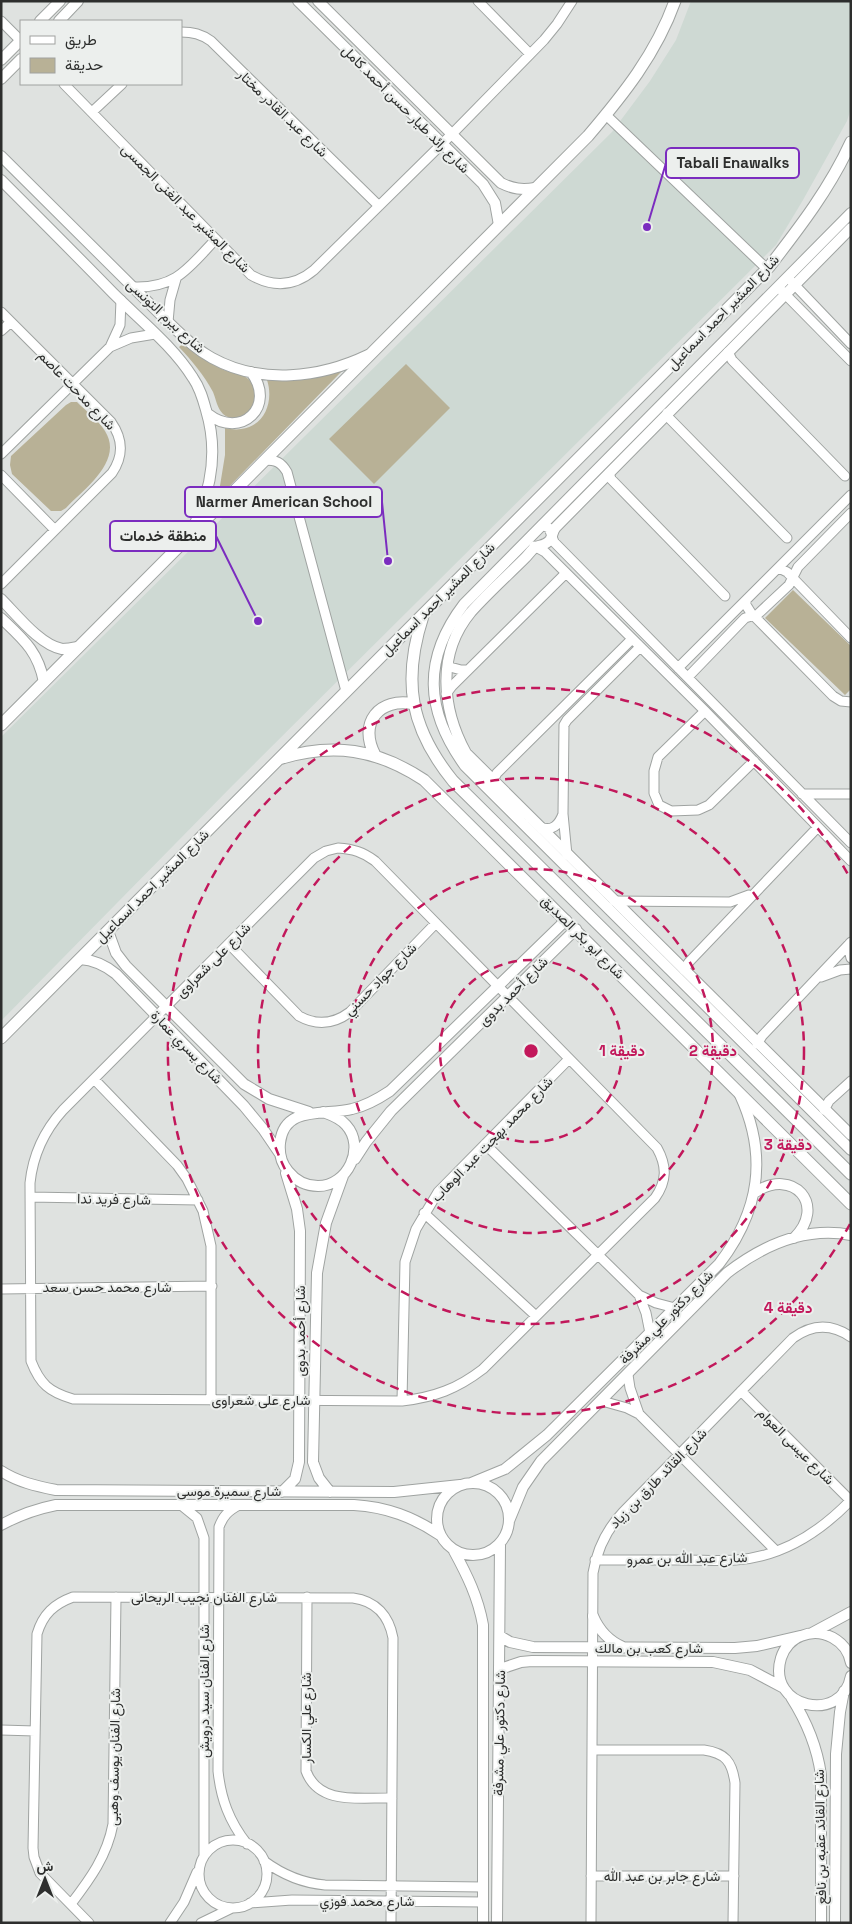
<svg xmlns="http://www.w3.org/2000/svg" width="852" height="1924" viewBox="0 0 852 1924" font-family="'Space Grotesk',Vazirmatn,sans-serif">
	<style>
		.built { fill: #ced9d3 }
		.green { fill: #b8b196 }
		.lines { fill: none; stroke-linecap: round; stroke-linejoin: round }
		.minor-casing { stroke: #9fa3a1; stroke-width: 11 }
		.tertiary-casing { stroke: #9fa3a1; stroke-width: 12 }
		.secondary-casing { stroke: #9fa3a1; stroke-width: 13 }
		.minor { stroke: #fff; stroke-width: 9 }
		.tertiary { stroke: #fff; stroke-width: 10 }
		.secondary { stroke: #fff; stroke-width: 11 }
		.ring { fill: none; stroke: #c2185b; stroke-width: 2.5; stroke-dasharray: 9 6 }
		.labels { text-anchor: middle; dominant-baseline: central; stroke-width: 4; stroke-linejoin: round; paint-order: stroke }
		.street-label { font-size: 14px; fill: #2d2e2d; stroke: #ecefed }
		.centre { fill: #c2185b; stroke: #ecefed; stroke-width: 2.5 }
		.ring-label { font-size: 15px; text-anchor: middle; font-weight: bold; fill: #c2185b; stroke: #ecefed; stroke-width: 4; stroke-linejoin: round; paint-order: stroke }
		.leader { fill: none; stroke: #7b2cbf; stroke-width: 2 }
		.callout-dot { fill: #7b2cbf; stroke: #ecefed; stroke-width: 2 }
		.callout { fill: #ecefed; stroke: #7b2cbf; stroke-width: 2 }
		.callout-label { font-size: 15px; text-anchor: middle; font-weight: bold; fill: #2d2e2d }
	</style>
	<rect width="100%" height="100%" fill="#dfe2e0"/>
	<path class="built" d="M691 1H851V108L847 121 803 200 776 245 233 785 1 1021V737L612 132 650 81 676 40Z"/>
	<path class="green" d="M184 343C196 354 209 364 224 370 231 373 240 373 247 378 254 383 256 390 257 399L246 416C238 418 230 420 223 414 217 408 216 399 213 392 204 375 192 361 179 347Z
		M406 364 450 408 374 484 329 439Z
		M343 370 218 498 225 455V428C230 429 236 430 241 429 265 426 274 401 267 380L309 378Z
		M71 402H77C86 411 98 420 105 431 124 461 84 489 66 508L61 511H51L12 474 10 465 11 456 66 405Z
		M793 590 851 646V689L845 695 765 618Z"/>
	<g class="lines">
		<g class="minor-casing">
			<path id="minor" d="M478 1 530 54
				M1 21 21 41
				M181 32C193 32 201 34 211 41L379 206
				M64 84 251 275C274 288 295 286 314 270L452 134 544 40 557 24 572 1
				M92 112 122 84
				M606 115 767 269
				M791 281 851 344
				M135 287C177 288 189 267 216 239
				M781 290 851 361
				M1 312 111 422C123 439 124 455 112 473L1 584
				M168 322 170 300 176 279
				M1 331 11 322
				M110 347 120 325 121 300
				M728 352 732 360 845 476
				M667 413 669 418 787 538
				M1 454 110 347 131 338 155 334
				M265 460C276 460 281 462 287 472L346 691
				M609 473 611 479 725 596
				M1 475 55 530
				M542 525 549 528 554 542 851 843
				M534 546 545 552 705 711 851 861
				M779 568 787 572 851 638
				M746 601V605L751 613 833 696 841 701 851 702
				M448 662 450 667 461 670H468
				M678 668 851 495
				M688 677 745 618 758 614 789 585 798 567 851 513
				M446 694 452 686 566 573
				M705 711 658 757 654 771V793L659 805 671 811 698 810 709 805 754 761
				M493 780 497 773 632 639
				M802 794H851
				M540 827C552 832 559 825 563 814
				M338 848C353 849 363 852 375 861L657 1148C667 1166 667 1181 655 1198L483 1369C457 1389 435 1397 402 1401L73 1399C49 1392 40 1384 31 1361L30 1183C33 1154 44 1131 63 1110L314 858 326 851Z
				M567 855 563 814 564 725 567 720 640 647
				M614 901 730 902 749 895
				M850 943 849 949 851 958
				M229 944 299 1016C317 1026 334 1024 350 1012L436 923
				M684 970 689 962 817 828
				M821 977 840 970 851 969
				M757 1044 762 1036 851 942
				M94 1079 177 1165 187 1179 203 1211 211 1246V1400
				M824 1110 829 1101 851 1081
				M485 1144 639 1295 656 1303 675 1308
				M30 1197 198 1200
				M424 1213 536 1316
				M1 1289 212 1286
				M639 1295 646 1313 650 1333
				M628 1375 630 1388 639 1414
				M741 1391 850 1500
				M402 1401 405 1262 416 1229 438 1192 569 1059
				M602 1401 627 1408 639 1414 776 1551
				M181 1505 197 1518 204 1538V1856
				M239 1505C228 1511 223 1516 219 1527L218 1771C221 1799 229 1821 247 1844
				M595 1560C625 1560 656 1560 686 1560 703 1560 719 1561 736 1560 781 1557 820 1532 851 1500
				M307 1597 306 1771C319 1806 361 1797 392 1798
				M1 1730 35 1731
				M592 1750H704C725 1753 732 1761 735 1783L733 1923
				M199 1874a34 34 0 1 1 68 0a34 34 0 1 1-68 0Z
				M264 1861C283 1875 302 1883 325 1885L483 1887
				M591 1876H734
				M250 1903 292 1900 483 1902
				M71 1904C90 1879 107 1856 113 1824L116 1597
				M89 1923 40 1873 34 1857 33 1848 37 1634C43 1614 54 1604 73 1597L353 1598C376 1601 389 1616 393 1638L391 1923
				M170 1923 184 1902 197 1872
				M201 1923 232 1908
				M591 1923 593 1573C597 1549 606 1530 623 1512L793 1338C812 1324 831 1323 851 1337"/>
		</g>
		<g class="tertiary-casing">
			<path id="tertiary" d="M298 1 483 184 495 203 499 225
				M318 1 501 183C513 189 522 190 535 188
				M40 21 60 1
				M59 21 78 1
				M1 60 21 40
				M1 79 21 59
				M1 156 168 322C182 335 195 349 212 358 261 385 320 378 368 355
				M1 180C39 218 76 255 113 293 140 320 173 346 193 378 200 388 203 399 206 410 219 453 211 494 190 533
				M851 213 464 604C422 659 425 711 465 766L851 1150
				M851 228 556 527C552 531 553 536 550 540 546 545 541 545 536 547 532 549 529 554 525 558 507 576 488 593 471 612 436 654 442 709 466 753L851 1135
				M208 414C241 440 277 406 251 372
				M1 599C17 615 40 645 62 649 68 649 73 648 78 647
				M1 618C23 639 38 651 44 682
				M108 931 116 953 126 966 244 1084 269 1099 309 1112
				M80 959C94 960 105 965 116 974L244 1106 263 1129 280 1154
				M323 1112C331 1115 339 1117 346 1125 366 1147 348 1186 318 1186 306 1186 296 1181 288 1171 281 1163 279 1153 280 1143 284 1104 327 1116 352 1109 366 1106 378 1099 390 1091L566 920
				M355 1159 366 1142 391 1111 576 929
				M754 1193C794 1166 827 1206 794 1238
				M1 1471C18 1482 36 1486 56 1490L394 1492 460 1485
				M437 1519a36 36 0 1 1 72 0a36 36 0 1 1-72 0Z
				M471 1483 505 1469 547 1435 719 1264C760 1211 768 1156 740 1095
				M282 1492 295 1479 299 1462 300 1231 297 1209 286 1173
				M330 1492 319 1478 313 1462 317 1273 326 1223 343 1176
				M509 1521 523 1487 541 1461 727 1273C762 1246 805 1226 851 1235
				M1 1525C19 1515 36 1509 56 1505H354C387 1507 413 1517 440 1535
				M454 1551C467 1575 478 1597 483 1625V1923
				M593 1616C599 1630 609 1641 623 1647
				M812 1633 851 1612
				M500 1636 510 1642 533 1647 735 1648 757 1646 800 1636
				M851 1663C847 1640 822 1627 801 1636 792 1639 784 1648 781 1658 766 1708 842 1725 851 1676
				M500 1669 521 1662 532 1661 713 1662 750 1670 784 1688
				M791 1697C807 1722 817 1746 821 1775V1923
				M497 1923 500 1544
				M835 1923 836 1754 840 1712 844 1691"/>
		</g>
		<g class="secondary-casing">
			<path id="secondary" d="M423 616C402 681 410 728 453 781L851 1174
				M1 725 588 136C623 95 656 54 675 1
				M375 755C358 723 379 697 414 704
				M279 759C333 742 377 749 424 780L851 1204
				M1 1038 769 267C800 227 830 188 851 142"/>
		</g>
		<use href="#minor" class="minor"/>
		<use href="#tertiary" class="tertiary"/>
		<use href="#secondary" class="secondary"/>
	</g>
	<g class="ring">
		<circle cx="531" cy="1051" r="91"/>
		<circle cx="531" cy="1051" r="182"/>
		<circle cx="531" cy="1051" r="273"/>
		<path d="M850 1224A363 363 0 1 1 850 878"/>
	</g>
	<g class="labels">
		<g class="street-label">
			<text transform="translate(406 109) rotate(45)">شارع رائد طيار حسن أحمد كامل</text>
			<text transform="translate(283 113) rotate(44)">شارع عبد القادر مختار</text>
			<text transform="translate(186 208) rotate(45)">شارع المشير عبد الغنى الجمسى</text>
			<text transform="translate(723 312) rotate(-46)">شارع المشير احمد اسماعيل</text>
			<text transform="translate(166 316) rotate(43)">شارع بيرم التونسى</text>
			<text transform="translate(77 390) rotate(46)">شارع مدحت عاصم</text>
			<text transform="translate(438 599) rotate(-45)">شارع المشير احمد اسماعيل</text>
			<text transform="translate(152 886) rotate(-45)">شارع المشير احمد اسماعيل</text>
			<text transform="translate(583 937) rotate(45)">شارع ابو بكر الصديق</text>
			<text transform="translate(213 960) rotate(-45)">شارع على شعراوى</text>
			<text transform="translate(380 979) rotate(-45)">شارع جواد حسني</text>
			<text transform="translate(513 991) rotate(-45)">شارع أحمد بدوى</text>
			<text transform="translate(187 1047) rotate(46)">شارع يسري عمارة</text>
			<text transform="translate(492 1139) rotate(-46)">شارع محمد بهجت عبد الوهاب</text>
			<text transform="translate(114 1199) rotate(1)">شارع فريد ندا</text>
			<text x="107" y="1287">شارع محمد حسن سعد</text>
			<text transform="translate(666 1317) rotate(-45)">شارع دكتور علي مشرفة</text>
			<text transform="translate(300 1331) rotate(-90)">شارع أحمد بدوى</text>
			<text x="261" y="1400">شارع على شعراوى</text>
			<text transform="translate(796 1446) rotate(45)">شارع عيسى العوام</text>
			<text transform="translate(658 1478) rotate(-46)">شارع القائد طارق بن زياد</text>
			<text x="229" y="1491">شارع سميرة موسى</text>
			<text transform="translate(687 1558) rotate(-1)">شارع عبد الله بن عمرو</text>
			<text x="204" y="1597">شارع الفنان نجيب الريحانى</text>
			<text x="649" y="1648">شارع كعب بن مالك</text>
			<text transform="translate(204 1691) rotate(-90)">شارع الفنان سيد درويش</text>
			<text transform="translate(306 1718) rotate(-90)">شارع علي الكسار</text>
			<text transform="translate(499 1733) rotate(-89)">شارع دكتور علي مشرفة</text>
			<text transform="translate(114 1757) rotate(-89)">شارع الفنان يوسف وهبى</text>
			<text transform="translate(820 1837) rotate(-91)">شارع القائد عقبه بن نافع</text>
			<text x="662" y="1876">شارع جابر بن عبد الله</text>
			<text x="367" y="1901">شارع محمد فوزي</text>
		</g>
	</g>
	<circle cx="531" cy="1051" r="8" class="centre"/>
	<g class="ring-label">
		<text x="622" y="1056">1 دقيقة</text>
		<text x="713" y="1056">2 دقيقة</text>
		<text x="788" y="1150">3 دقيقة</text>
		<text x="788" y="1313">4 دقيقة</text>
	</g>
	<path class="leader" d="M647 227L666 163M388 561L382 502M258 621L216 536"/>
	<g class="callout-dot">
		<circle cx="647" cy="227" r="5"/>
		<circle cx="388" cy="561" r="5"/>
		<circle cx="258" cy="621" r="5"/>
	</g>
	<g class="callout">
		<rect x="666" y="148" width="133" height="30" rx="5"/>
		<rect x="185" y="487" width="197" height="30" rx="5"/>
		<rect x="110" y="521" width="106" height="30" rx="5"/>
	</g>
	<g class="callout-label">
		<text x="733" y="168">Tabali Enawalks</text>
		<text x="284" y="507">Narmer American School</text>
		<text x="163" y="541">منطقة خدمات</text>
	</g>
	<rect width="852" height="1924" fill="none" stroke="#2d2e2d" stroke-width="5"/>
	<rect x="20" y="20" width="162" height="65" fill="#ecefed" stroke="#a0a2a0"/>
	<rect x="30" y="36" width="25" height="8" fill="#ffffff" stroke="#a0a2a0"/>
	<text x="65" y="45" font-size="15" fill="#2d2e2d">طريق</text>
	<rect x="30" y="58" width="25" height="15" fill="#b8b196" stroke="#a0a2a0"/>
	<text x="65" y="70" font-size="15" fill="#2d2e2d">حديقة</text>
	<g transform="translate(45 1879)" stroke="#ecefed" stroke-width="4" paint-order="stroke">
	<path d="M0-4L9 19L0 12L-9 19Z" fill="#2d2e2d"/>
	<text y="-8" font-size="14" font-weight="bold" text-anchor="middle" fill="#2d2e2d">ش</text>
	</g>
</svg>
